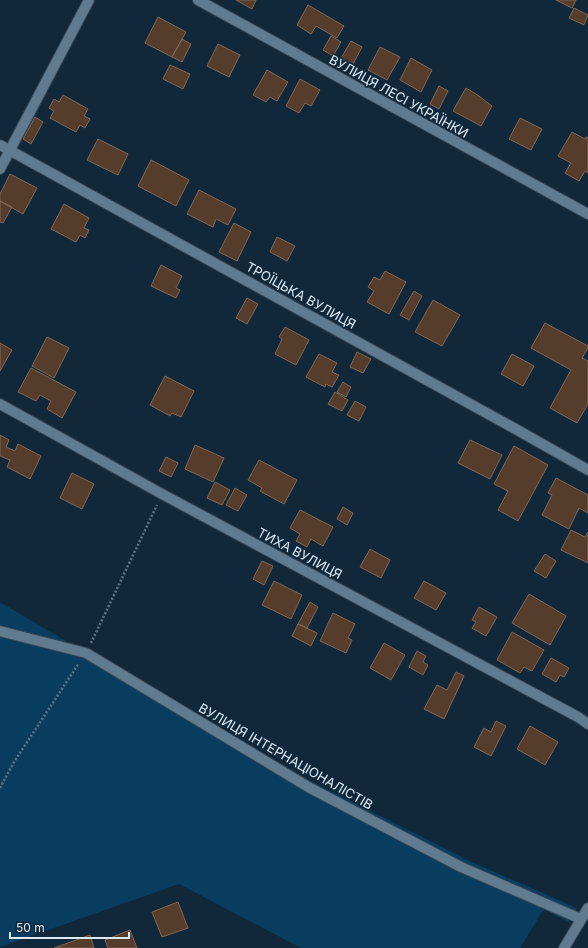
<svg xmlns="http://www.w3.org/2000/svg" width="588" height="948" viewBox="0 0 588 948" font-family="Inter,sans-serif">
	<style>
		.green { fill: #083d5f }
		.building { fill: #553c2b; stroke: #826754 }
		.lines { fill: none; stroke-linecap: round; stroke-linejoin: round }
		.street-casing { stroke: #354453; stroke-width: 12 }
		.path { stroke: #607484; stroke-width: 2.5; stroke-dasharray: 2 2; stroke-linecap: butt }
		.street { stroke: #607a8f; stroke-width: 10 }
		.labels { text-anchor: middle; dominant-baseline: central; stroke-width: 3.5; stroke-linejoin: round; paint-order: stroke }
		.street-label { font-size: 13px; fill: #dceaf6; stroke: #10283a }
	</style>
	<rect width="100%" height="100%" fill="#10283a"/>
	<path class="green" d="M0 602 86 653 297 774 474 863 577 908 568 922 544 909 520 948H301L179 884 0 947Z"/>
	<path class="building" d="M236 0H256L252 9Z
		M556 0H576L572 8Z
		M308 5 344 26 337 38 316 26 311 34 297 25Z
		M574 8 588 15 584 25 569 18Z
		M158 17 186 32 172 57 145 43Z
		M331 36 341 42 333 56 323 50Z
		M182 39 191 44 182 62 172 57Z
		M351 41 362 47 352 66 340 60Z
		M218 44 240 55 229 77 207 66Z
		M380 47 400 57 387 80 368 70Z
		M411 58 432 70 421 92 400 80Z
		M170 65 190 74 183 89 163 79Z
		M267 70 288 82 277 101 270 97 266 102 253 95Z
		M300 79 320 90 311 106 305 103 299 113 286 106Z
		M439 86 448 91 439 109 430 104Z
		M466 88 479 96 492 106 481 126 453 111Z
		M63 95 88 109 84 116 90 119 85 128 80 125 76 132 50 118 54 111 49 108 54 99 59 102Z
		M35 117 43 122 31 144 23 139Z
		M520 118 542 129 531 150 509 139Z
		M572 132 585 139 586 137 588 138V173L585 171 579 181 565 173 571 163 558 156Z
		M98 139 128 154 118 175 87 160Z
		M151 160 189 180 176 206 138 186Z
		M10 174 37 188 23 214 0 201V194Z
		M199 190 236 209 228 225 216 219 213 227 187 214Z
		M0 201 12 207 3 223 0 222Z
		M64 204 89 218 84 228 89 230 85 238 80 235 76 242 51 229Z
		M234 223 251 232 237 261 219 252Z
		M277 237 295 246 287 261 270 252Z
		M161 265 182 276 176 288 180 290 176 298 151 286Z
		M385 271 406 282 389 314 367 302 374 291 368 287 374 277 380 280Z
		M414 291 422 296 409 320 400 315Z
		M247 298 258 304 247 324 236 318Z
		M433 300 460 315 442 346 415 332Z
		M545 323 588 346V348L582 358 588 361V404L577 423 550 408 571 370 531 348Z
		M285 327 309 340 296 365 275 354 282 339 279 337Z
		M47 337 69 348 54 378 32 366Z
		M0 343 12 350 0 371Z
		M357 352 371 359 363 373 350 367Z
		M319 354 337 363 332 372 339 375 332 387 326 384 325 387 306 377Z
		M512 354 534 366 523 386 501 374Z
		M31 368 76 392 62 418 47 409 51 401 40 395 36 401 18 392Z
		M165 376 194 391 181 417 172 413 170 416 150 405Z
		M343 382 351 387 346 397 337 392Z
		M335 392 348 400 342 411 328 404Z
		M355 401 366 407 359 421 347 415Z
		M0 435 9 440 6 447 15 451 18 444 41 456 30 479 7 467 10 460 0 456Z
		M470 440 502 455 490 479 458 463Z
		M195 445 224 458 213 482 185 469Z
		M514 446 548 465 518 521 498 510 508 491 494 484Z
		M166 457 178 463 171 477 159 471Z
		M259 460 297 480 284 504 260 491 262 488 248 480Z
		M72 473 94 484 82 509 60 498Z
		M556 478 588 495V513L579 508 569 529 542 515 552 495 548 493Z
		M215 482 230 490 222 505 207 498Z
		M235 488 247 495 238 511 226 505Z
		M343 507 353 513 347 525 337 519Z
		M300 510 333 527 323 546 311 539 307 547 296 541 300 534 290 528Z
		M571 530 585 537 588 532V563L561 550Z
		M370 549 390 560 381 578 360 567Z
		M545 554 556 561 546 578 534 571Z
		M262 561 273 566 264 585 253 579Z
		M274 581 302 595 291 619 262 605Z
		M424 581 446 593 436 610 414 598Z
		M529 594 566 616 550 645 512 623Z
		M310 602 318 607 307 628 298 624Z
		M479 607 497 617 486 636 472 628 476 622 472 620Z
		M333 613 355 624 348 638 352 640 346 653 320 641Z
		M298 624 317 633 311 646 292 636Z
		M512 632 544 650 532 671 524 667 520 673 497 660Z
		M384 643 405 655 391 680 370 668Z
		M417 651 426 656 423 662 428 665 423 675 409 667Z
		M551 658 569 668 564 677 560 675 556 682 542 674Z
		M456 672 464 676 444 719 424 709 437 685 447 690Z
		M496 721 506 726 491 756 474 747 484 728 491 732Z
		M530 726 558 742 545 765 517 749Z
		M178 902 188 928 162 937 152 912Z
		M130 930 137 948H108L105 940Z
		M90 935 94 948H54Z"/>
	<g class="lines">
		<g class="street-casing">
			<path id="street" d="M198 0 588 214
				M0 145 512 427 588 470
				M0 169 89 0
				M0 404 162 494 578 717 588 724
				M0 631 86 653 310 788 461 867 581 919
				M564 948 588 908"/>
		</g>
		<path class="path" d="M91 643 157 505
			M0 788 14 762 79 663"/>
		<use href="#street" class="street"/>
	</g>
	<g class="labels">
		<g class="street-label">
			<text transform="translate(399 96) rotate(29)">ВУЛИЦЯ ЛЕСІ УКРАЇНКИ</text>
			<text transform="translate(301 295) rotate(29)">ТРОЇЦЬКА ВУЛИЦЯ</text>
			<text transform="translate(300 553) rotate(28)">ТИХА ВУЛИЦЯ</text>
			<text transform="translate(286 756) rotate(30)">ВУЛИЦЯ ІНТЕРНАЦІОНАЛІСТІВ</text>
		</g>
	</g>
	<path d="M10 932v6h119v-6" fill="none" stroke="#dceaf6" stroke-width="2"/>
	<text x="16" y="932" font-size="12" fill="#dceaf6" stroke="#10283a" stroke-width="3" paint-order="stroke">50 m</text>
</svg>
